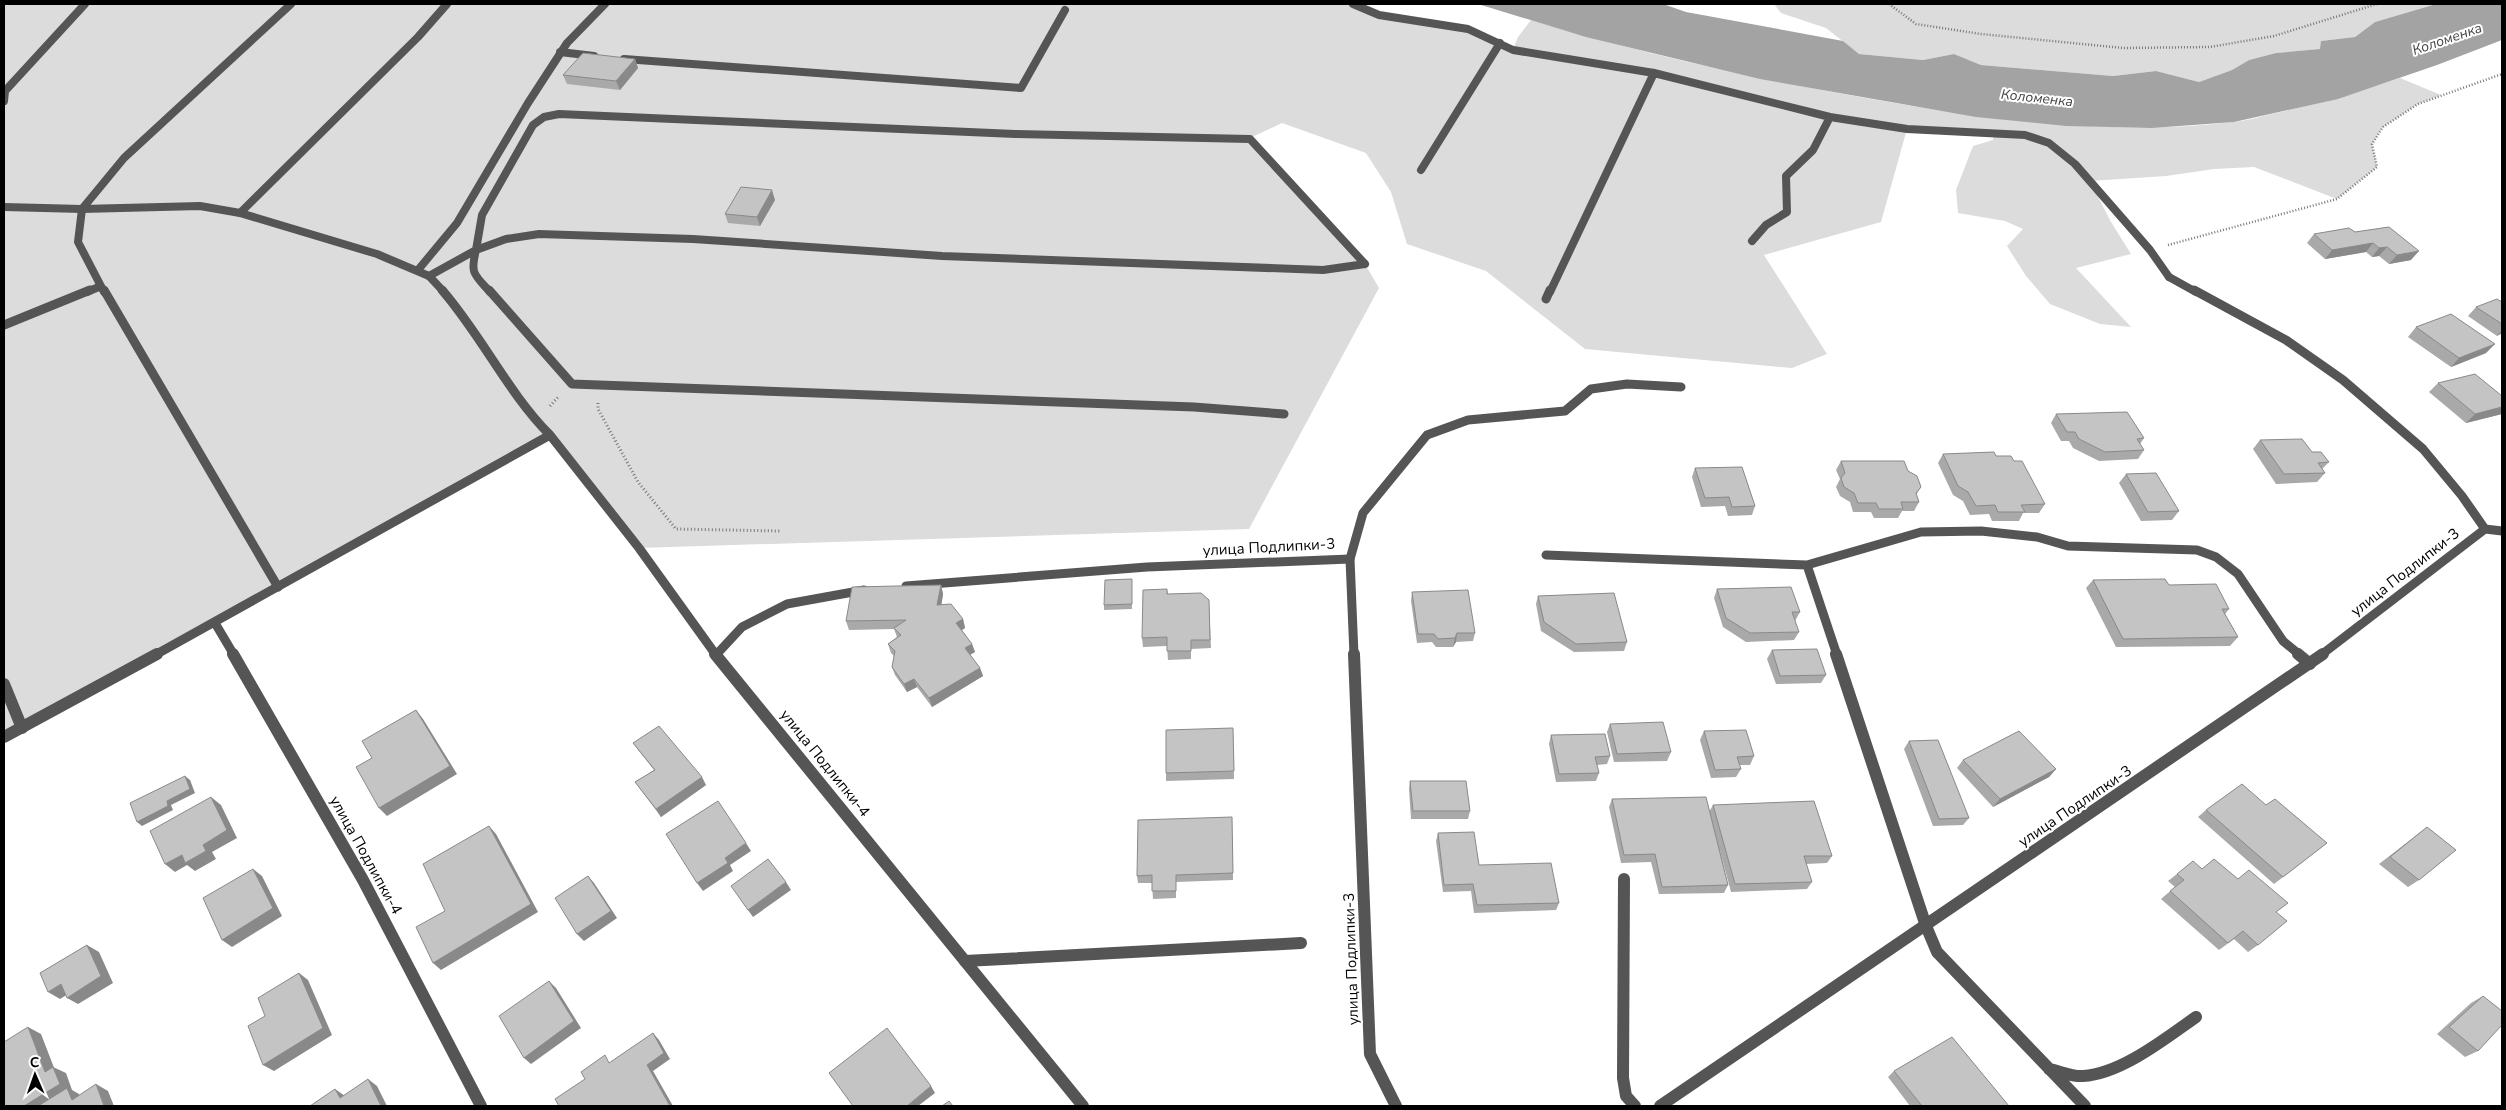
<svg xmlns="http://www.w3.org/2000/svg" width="2506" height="1110" viewBox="0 0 2506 1110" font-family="'Nunito Sans',sans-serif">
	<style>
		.green { fill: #dcdcdc }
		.water { fill: #a3a3a3 }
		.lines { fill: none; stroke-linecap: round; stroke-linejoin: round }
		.path-far1 { stroke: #777; stroke-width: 2.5; stroke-dasharray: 1 2; stroke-linecap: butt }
		.path { stroke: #777; stroke-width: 3; stroke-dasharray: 1 2.5; stroke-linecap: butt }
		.lane-far2 { stroke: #555; stroke-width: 8 }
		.lane-far1 { stroke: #555; stroke-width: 9 }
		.lane { stroke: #555; stroke-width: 12 }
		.street-far2 { stroke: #555; stroke-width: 8 }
		.street-far1 { stroke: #555; stroke-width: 9 }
		.street { stroke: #555; stroke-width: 12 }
		.wall { fill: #a9a9a9 }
		.shaded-wall { fill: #898989 }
		.building { fill: #c4c4c4; stroke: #898989 }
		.labels { text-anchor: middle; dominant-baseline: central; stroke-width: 4; stroke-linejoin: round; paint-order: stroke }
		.far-water-label { font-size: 14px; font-style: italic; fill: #444; stroke: #fff }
		.street-label { font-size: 15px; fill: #000; stroke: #fff }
	</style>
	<rect width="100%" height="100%" fill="#fff"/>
	<path class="green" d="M4 4H1353L1379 15 1468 29 1513 49 1518 37 1531 20C1639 53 1749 77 1860 97 1983 119 2108 137 2233 122 2247 121 2262 116 2276 113 2319 103 2359 92 2400 78L2441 95 2418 104 2383 127 2372 144 2377 167 2337 199 2254 167 2214 169 2166 176 2090 181 2111 222 2131 254 2076 268 2131 327 2100 324 2050 304 2026 276 2007 246 2023 229 2005 221 1958 213 1956 190 1973 146 1993 140 1994 133 1907 129 1881 222 1764 255 1827 354 1792 368 1585 349 1486 271 1407 244 1391 192 1366 153 1282 123 1250 138 1365 264 1379 288 1249 529 639 548 550 435 4 737Z
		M1774 4H2436L2375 22 2355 37 2321 41V49L2276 53 2249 60 2232 70 2199 82 2156 71 2113 76 1981 65 1954 54 1923 60 1859 54 1826 28 1781 13Z"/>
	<path class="water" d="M1478 4H1663L1686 12 1843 41 1859 54 1923 60 1954 54 1981 65 2113 76 2156 71 2199 82 2232 70 2249 60 2276 53 2320 49 2321 41 2355 37 2375 22 2436 4H2502V40L2437 65 2338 99 2234 122 2152 128 2066 126 1976 117 1760 79 1586 37Z"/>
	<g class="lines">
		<path class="path-far1" d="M1889 4 1916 24 1981 34 2123 48 2210 47 2274 36 2377 4
			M2168 245 2337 199 2377 167 2372 144 2383 127 2418 104 2502 74"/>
		<path class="path" d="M598 403V409L638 482 676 529 780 531
			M550 406 559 396"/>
		<path class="lane-far2" d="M1353 4 1379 15 1468 29 1513 50 1654 73 1830 117 1907 129 2025 135 2049 143 2075 164 2150 250 2169 277
			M560 52 594 56
			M624 59 1021 88 1065 10
			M4 101 5 91 85 4
			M1421 170 1500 43
			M240 213 418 37 447 4
			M1752 241 1766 225 1787 212 1786 176 1813 150 1830 117
			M418 270 457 223 528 103 567 43 605 4
			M429 276 476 250 482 215 533 125 544 117 559 114 1015 134 1250 139 1365 264
			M87 292 101 286
			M104 292 78 242 82 209 124 158 291 4
			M490 292C474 274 470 274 476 250L506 239 539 234 693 239 942 256 1323 270 1365 264
			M1550 292 1654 73"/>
		<path class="lane-far1" d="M104 290 278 587
			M489 290 572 384 1194 407 1284 414
			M1546 299 1550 290
			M4 325 90 290
			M1546 555 1807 565 1921 532 1981 531 2037 537 2068 546 2197 550 2216 557 2238 574 2283 641 2300 655
			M1350 559 1363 513 1427 435 1468 420 1565 411 1591 389 1627 384 1681 387
			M1807 565 1837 655"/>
		<path class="lane" d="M1836 654 1926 926 1937 952 2085 1106
			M2298 654 2310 664
			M4 684 22 728
			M1624 879 1623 1078 1626 1096 1635 1106
			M965 961 1301 943
			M2049 1069C2060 1071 2072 1077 2083 1076 2121 1074 2166 1038 2196 1017"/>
		<path class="street-far2" d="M4 207 82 209 200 206 240 213 377 254 429 276 444 292
			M2169 277 2196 292"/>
		<path class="street-far1" d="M442 290C482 336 508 393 550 435L639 548 716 655
			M2194 290 2286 340 2343 380 2423 449 2462 496 2485 529
			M906 586 1147 567 1350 559 1354 655
			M215 623 234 655
			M155 655 550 435
			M716 655 742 627 787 604 864 590
			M2321 655 2485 529 2502 531"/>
		<path class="street" d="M233 654 363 880 481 1106
			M715 654 1083 1106
			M1354 654 1370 1054 1396 1106
			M4 737 157 654
			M1660 1106 2323 654"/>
	</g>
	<path class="wall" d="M635 59 638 68 620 90 567 84 563 75Z
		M775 200 760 226 728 223 725 214Z
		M2389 227 2411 260 2389 264 2379 256 2372 257 2366 252 2325 259 2307 243 2314 234 2355 232Z
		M2502 302V333L2497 336 2468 316 2476 307Z
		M2416 327 2486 353 2451 367 2408 337Z
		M2438 383 2502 396V414L2466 423 2429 392Z
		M2056 414 2144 438 2140 444 2144 450 2138 459 2099 461 2073 448 2069 441H2061L2051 423Z
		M2260 440 2312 452 2329 462 2322 469 2325 473 2317 482 2276 484 2253 449Z
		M1943 454 1996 456 2014 461 2045 504 2039 513H2023L2019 521H1992L1989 514 1970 515 1963 501 1953 495 1938 463Z
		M1841 461 1908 471 1921 487 1916 495 1919 502 1914 511H1902L1898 518H1874L1871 512H1853L1850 502 1840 496 1836 487 1840 479 1836 470Z
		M1695 468 1755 506 1752 515 1728 516 1725 506 1701 507 1692 477Z
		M2126 474 2179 511 2172 520 2141 521 2119 483Z
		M1132 579V609L1104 610V605Z
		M2093 580 2169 585 2229 609 2225 614 2238 637 2230 646 2116 647 2086 588Z
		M941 585 943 594 941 605 963 619 965 628 962 630 972 644 975 652 970 655 980 668 983 676 932 707 917 687 907 692 895 675 892 667 894 656 891 653 888 644 897 637 894 629 849 630 846 621Z
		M1167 589 1168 594 1209 600 1211 648 1191 649V659L1168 660 1167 646 1143 647 1142 638Z
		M1717 589 1800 612 1795 621 1799 632 1794 640 1746 642 1723 627 1714 598Z
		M1412 592 1475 633 1473 641 1456 642 1453 647H1436L1432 642 1417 643 1411 601Z
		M1538 596 1627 642 1624 651 1574 652 1541 631 1536 604Z
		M1772 650 1826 675 1821 683 1776 684 1767 659Z
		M1610 724 1671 752 1667 761 1614 762 1607 732Z
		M1233 728 1234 779 1166 781V773Z
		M1704 731 1754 756 1750 765H1739L1741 769 1736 777 1711 778 1700 740Z
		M1551 735 1610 756 1607 764 1597 765 1599 773 1596 781 1556 782 1549 744Z
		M1909 741 1969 818 1963 825 1933 826 1904 749Z
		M633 743 706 785 661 817 635 782 654 770 639 751Z
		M1963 760 2056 769 2049 777 1993 807 1957 768Z
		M1410 781 1470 811 1468 819H1411L1409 789Z
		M1612 799 1709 812 1713 805 1832 856 1827 863 1806 864 1812 882 1807 889 1731 892 1719 847 1728 885 1724 893 1659 894 1651 862 1621 863 1609 807Z
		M2266 805 2327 843 2274 884 2198 817 2206 810Z
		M1232 817 1233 880 1176 882V898L1153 899 1152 883H1138L1137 876Z
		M2427 827 2419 880 2408 887 2379 864Z
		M1438 833 1479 865 1559 903 1556 910 1474 913 1471 891 1443 892 1436 841Z
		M2202 869 2276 912 2258 945 2248 952 2234 939 2219 950 2161 899 2175 887 2168 881 2177 874Z
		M2483 996 2478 1051 2465 1057 2437 1034 2471 1003Z
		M1894 1071 2009 1106H1910L1888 1077Z"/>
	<path class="shaded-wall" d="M635 59 638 68 620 90 616 81Z
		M772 190 775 200 760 226 757 217Z
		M2373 243 2366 252 2325 259 2332 250Z
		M2387 247 2379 256 2372 257 2379 248Z
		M2419 251 2411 260 2389 264 2397 255Z
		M2502 330V333L2497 336Z
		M2495 344 2486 353 2451 367 2459 358Z
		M2502 407V414L2466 423 2475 414Z
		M941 585 943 594 940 614 937 605Z
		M963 619 965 628 959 632 956 623Z
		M1457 633 1456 642 1453 647 1455 638Z
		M972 644 975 652 967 656 965 648Z
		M980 668 983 676 932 707 929 698Z
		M914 679 917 687 907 692 904 684Z
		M416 710 423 719 457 774 387 816 379 808Z
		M2056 769 2049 777 1993 807 2000 799Z
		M185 776 190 780 195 793 171 805 173 810 142 826 137 822 167 801Z
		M702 777 706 785 661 817 656 809Z
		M211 797 221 805 237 838 212 852 216 859 195 871 187 865 175 872 165 864 182 855 203 845Z
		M489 826 496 834 538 912 441 970 433 963Z
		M746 843 751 851 730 865 733 871 703 891 697 883 725 858Z
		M253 869 262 876 282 916 232 947 222 940Z
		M588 876 594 883 617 918 584 941 577 934Z
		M786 882 791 890 753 917 748 910Z
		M87 945 99 952 113 983 78 1004 67 998Z
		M299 973 308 980 332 1035 274 1071 263 1065Z
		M549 981 556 988 581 1028 531 1064 524 1058Z
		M61 984 73 991 60 999 48 992Z
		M28 1027 41 1034 58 1078 45 1072Z
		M653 1033 659 1040 670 1059 653 1071 673 1106H670L647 1065Z
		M53 1067 66 1073 72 1090 79 1094 84 1106H24Z
		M368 1079 377 1086 387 1106H381Z
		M96 1084 108 1091 114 1106H104Z
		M931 1086 935 1093 918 1106H907Z
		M335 1089 345 1096 340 1098Z"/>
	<path class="building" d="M583 53 635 59 616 81 563 75Z
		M741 187 772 190 757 217 725 214Z
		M2389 227 2419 251 2397 255 2387 247 2379 248 2373 243 2332 250 2314 234 2349 228 2355 232Z
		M2497 299 2502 302V324L2476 307Z
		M2451 314 2495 344 2459 358 2416 327Z
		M2475 374 2502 396V407L2475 414 2438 383Z
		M2127 412 2144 438 2137 439 2144 450 2105 452 2079 439 2075 432H2067L2056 414Z
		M2302 439 2312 452H2321L2329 462 2318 463 2325 473 2284 474 2260 440Z
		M1994 452 1996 456H2011L2014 461H2022L2045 504 2021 505 2025 512H1998L1995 505 1976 506 1968 492 1958 486 1943 454Z
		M1841 461H1904L1908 471 1917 476 1921 487 1916 493 1919 502H1901L1903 509H1879L1876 503H1858L1854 493 1844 487 1841 478 1845 473Z
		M1742 467 1755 506 1732 507 1729 497 1705 498 1695 468Z
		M2156 473 2179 511 2148 512 2126 474Z
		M1132 579V604L1104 605 1105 580Z
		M2165 579 2169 585 2216 584 2229 609H2222L2238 637 2123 639 2093 580Z
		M941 585 937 605 951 604 963 619 956 623 972 644 965 648 980 668 929 698 914 679 904 684 892 667 895 651 888 644 901 635 894 628 906 620 846 621 852 587Z
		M1791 587 1800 612H1792L1799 632 1750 633 1726 618 1717 589Z
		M1167 589V594L1201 593 1209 600 1210 640H1191V651H1167V637L1142 638 1143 590Z
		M1468 590 1475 633H1457L1455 638 1438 639 1434 634H1418L1412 592Z
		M1614 593 1627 642 1576 644 1544 622 1538 596Z
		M1817 649 1826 675 1780 676 1772 650Z
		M416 710 450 766 379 808 356 767 372 758 362 741Z
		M1663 722 1671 752 1617 754 1610 724Z
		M659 726 702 777 656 809 635 782 655 770 633 743Z
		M1233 728 1234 771 1166 773V730Z
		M1746 730 1754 756 1737 757 1741 769 1715 770 1704 731Z
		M2019 731 2056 769 2000 799 1963 760Z
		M1605 734 1610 756 1595 757 1599 773 1559 774 1551 735Z
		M1938 740 1969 818 1939 819 1909 741Z
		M185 776 190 789 167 801 168 806 137 822 130 803Z
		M1410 781H1466L1470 811H1413Z
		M2242 784 2266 805 2275 799 2327 843 2283 877 2206 810Z
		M211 797 227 830 203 845 206 851 185 863 182 855 165 864 150 831Z
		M1706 797 1728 885 1662 887 1655 854 1624 855 1612 799Z
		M718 801 746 843 725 858 728 863 697 883 666 834Z
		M1814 801 1832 856H1804L1812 882 1735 884 1713 805Z
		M1232 817 1233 873 1176 875V891H1152V875L1137 876 1138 820Z
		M489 826 531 904 433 963 416 927 445 911 423 864Z
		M2427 827 2456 850 2419 880 2390 857Z
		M1474 832 1479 865 1551 863 1559 903 1477 905 1473 884 1444 885 1438 833Z
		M768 859 786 882 748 910 731 886Z
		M2214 859 2238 879 2249 870 2288 903 2276 912 2287 921 2258 945 2243 931 2228 943 2170 891 2184 880 2177 874 2193 861 2202 869Z
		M253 869 273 908 222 940 203 898Z
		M588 876 611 911 577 934 555 898Z
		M87 945 101 976 67 998 61 984 48 992 40 973Z
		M299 973 323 1028 263 1065 248 1026 265 1016 258 998Z
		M549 981 574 1021 524 1058 499 1016Z
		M2483 996 2502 1011V1025L2478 1051 2449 1027Z
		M28 1027 45 1072 53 1067 60 1084 24 1106H4V1042Z
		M887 1028 931 1086 907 1106H853L829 1073Z
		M653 1033 664 1053 647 1065 670 1106H559L555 1099 585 1079 581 1072 605 1055 609 1063Z
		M1952 1037 2009 1106H1922L1894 1071Z
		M368 1079 381 1106H310L335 1089 340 1098Z
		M96 1084 104 1106H38L67 1088 72 1100Z
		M949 1101 953 1106H942Z"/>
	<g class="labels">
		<g class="far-water-label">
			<text transform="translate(2447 39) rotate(-19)">Коломенка</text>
			<text transform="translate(2037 98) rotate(6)">Коломенка</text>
		</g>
		<g class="street-label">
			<text transform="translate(1269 547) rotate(-3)">улица Подлипки-3</text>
			<text transform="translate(2405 572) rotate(-38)">улица Подлипки-3</text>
			<text transform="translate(825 763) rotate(51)">улица Подлипки-4</text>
			<text transform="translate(2075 806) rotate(-34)">улица Подлипки-3</text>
			<text transform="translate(366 855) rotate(61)">улица Подлипки-4</text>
			<text transform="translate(1351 959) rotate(-92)">улица Подлипки-3</text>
		</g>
	</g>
	<rect width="2506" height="1110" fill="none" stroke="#000000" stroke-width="10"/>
	<g transform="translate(35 1075) rotate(358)" stroke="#ffffff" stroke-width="4" paint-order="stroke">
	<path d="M0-4L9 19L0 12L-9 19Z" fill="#000000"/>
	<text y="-8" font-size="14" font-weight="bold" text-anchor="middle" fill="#000000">С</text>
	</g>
</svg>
